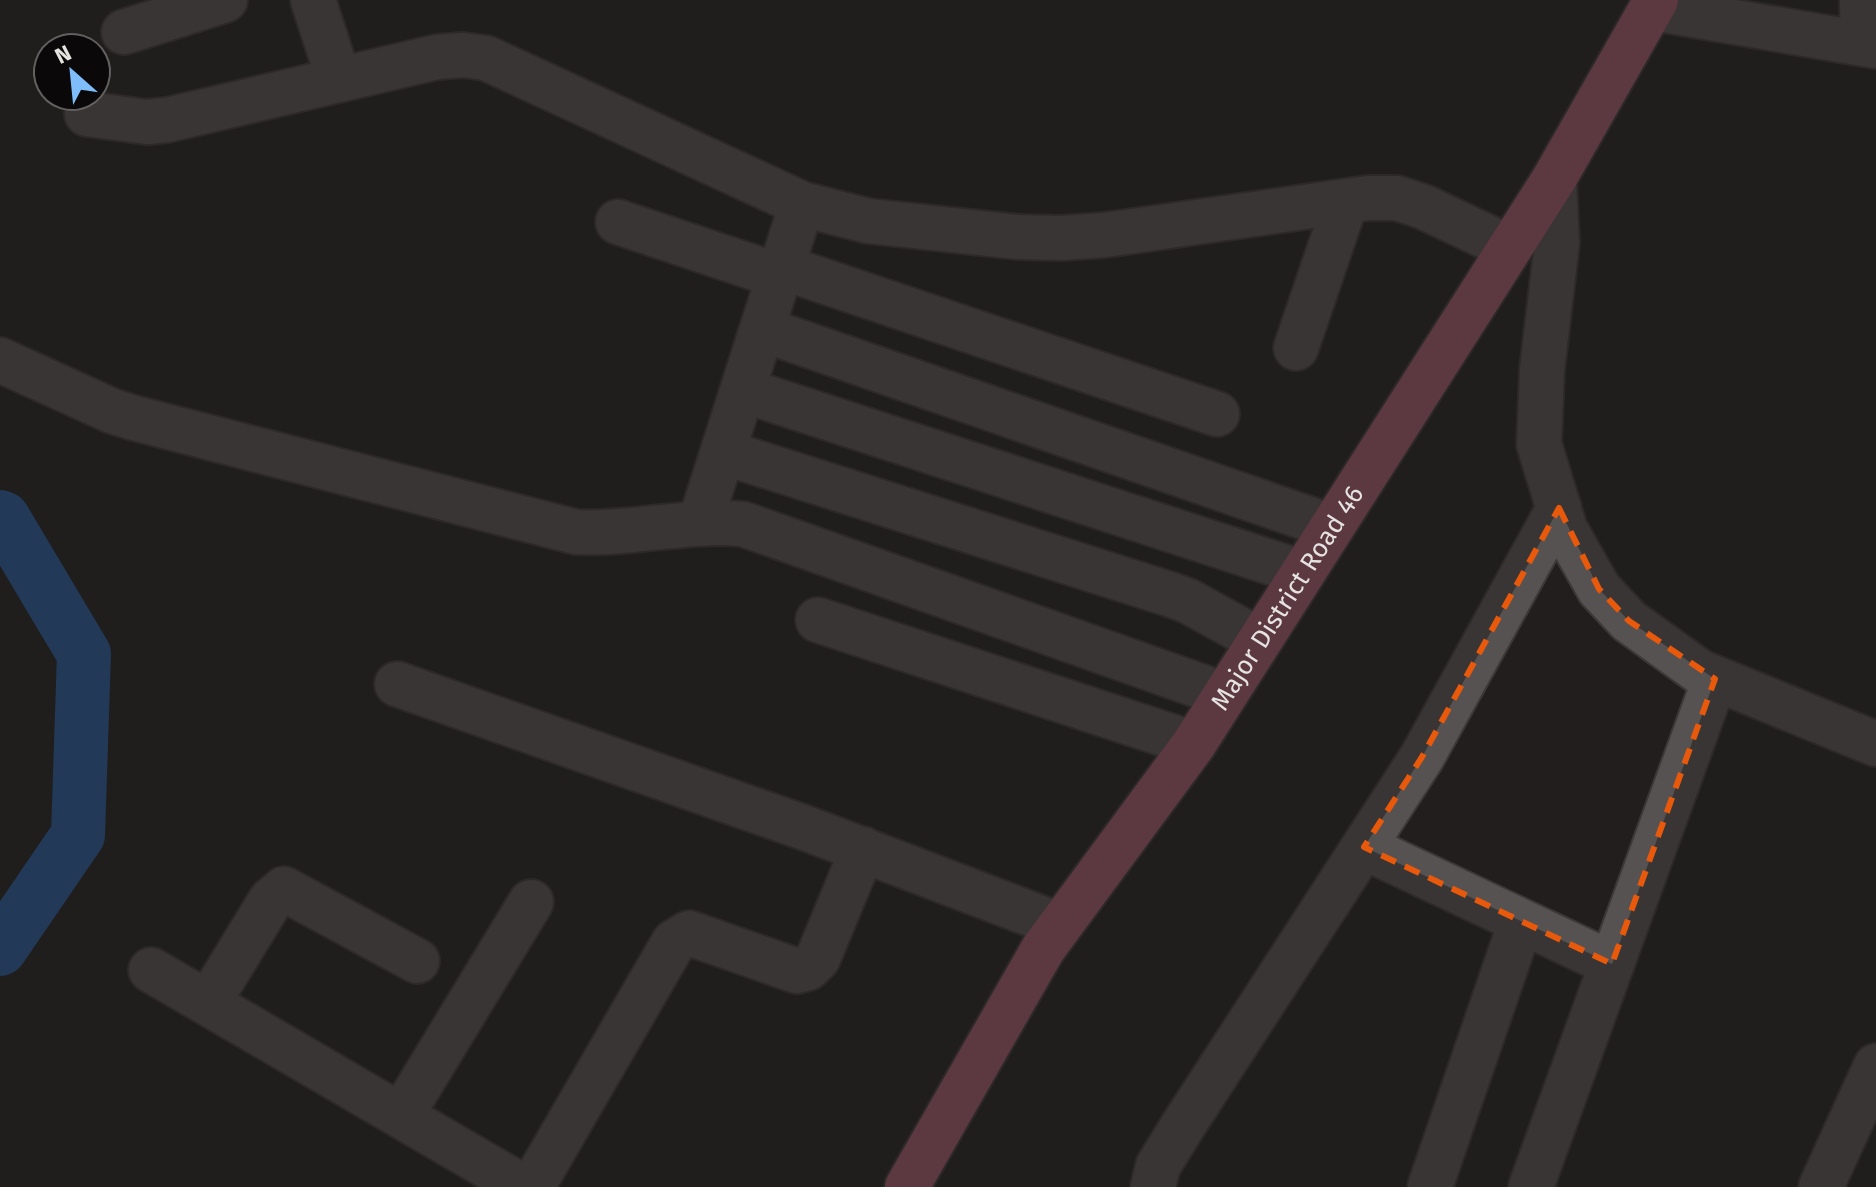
<svg xmlns="http://www.w3.org/2000/svg" width="1876" height="1187" viewBox="0 0 1876 1187" font-family="'Fira Sans',sans-serif">
	<style>
		.lines { fill: none; stroke-linecap: round; stroke-linejoin: round }
		.river { stroke: #255ba0; stroke-width: 54 }
		.minor-casing { stroke: #3b3837; stroke-width: 48 }
		.major-casing { stroke: #3b3837; stroke-width: 48 }
		.minor { stroke: #565251; stroke-width: 44 }
		.major { stroke: #a45a6b; stroke-width: 44 }
		.marked { fill: none; stroke: #e8590c; stroke-width: 6; stroke-dasharray: 16 10; stroke-linejoin: round }
		.labels { text-anchor: middle; dominant-baseline: central; stroke-width: 7; stroke-linejoin: round; paint-order: stroke }
		.street-label { font-size: 26px; fill: #e6e4e3; stroke: #0a0808 }
	</style>
	<rect width="100%" height="100%" fill="#211e1d"/>
	<g class="lines">
		<path class="river" d="M0 517 3 518 84 654 78 835 0 949"/>
		<g class="minor-casing">
			<path id="minor" d="M313 0 339 80
				M1862 0 1863 44
				M1652 8 1876 46
				M124 32 225 0
				M87 114 147 122 167 120 437 57 463 55 486 58 802 204 868 221 1018 237 1061 238 1105 235 1368 198H1397L1424 207 1510 248
				M1554 179 1557 243 1542 370 1539 444 1565 529 1599 589 1629 621 1700 672 1876 744
				M618 222 779 276
				M782 267 1217 414
				M762 329 1332 527
				M1296 348 1346 201
				M0 360 112 411 134 418 576 532C632 535 687 519 743 524L1225 695
				M743 390 1303 573
				M723 452 1172 595 1188 601 1259 640
				M700 523 802 204
				M818 620 1194 744
				M397 684 808 829 1059 925
				M1364 847 1612 964
				M151 970 523 1187
				M208 1003 271 900 284 889 417 961
				M401 1116 531 902
				M532 1187 674 942 689 933 797 971 808 968 818 958 863 849
				M1153 1187 1158 1166 1184 1124 1422 757 1559 508
				M1430 1187 1521 922
				M1531 1187 1715 679
				M1821 1187 1876 1066"/>
		</g>
		<g class="major-casing">
			<g id="major">
				<path id="s1" d="M907 1187 1043 949 1194 744 1554 179 1656 0"/>
			</g>
		</g>
		<use href="#minor" class="minor"/>
		<use href="#major" class="major"/>
	</g>
	<path d="M0 0H1876V1187H0ZM1559 508 1599 589 1629 621 1715 679 1612 964 1364 847 1422 757Z" fill="#211e1d" fill-opacity=".55" fill-rule="evenodd"/>
	<path class="marked" d="M1559 508 1599 589 1629 621 1715 679 1612 964 1364 847 1422 757Z"/>
	<g class="labels">
		<g class="street-label">
			<text stroke="none"><textPath href="#s1" startOffset="702">Major District Road 46</textPath></text>
		</g>
	</g>
	<g transform="translate(72 72) rotate(333)"><circle r="38" fill="#0a0808" stroke="#626060" stroke-width="2"/>
	<path d="M0-6L14 30L0 20L-14 30Z" fill="#7fbdfa"/>
	<text y="-12" font-size="22" font-weight="bold" text-anchor="middle" fill="#e6e4e3">N</text>
	</g>
</svg>
